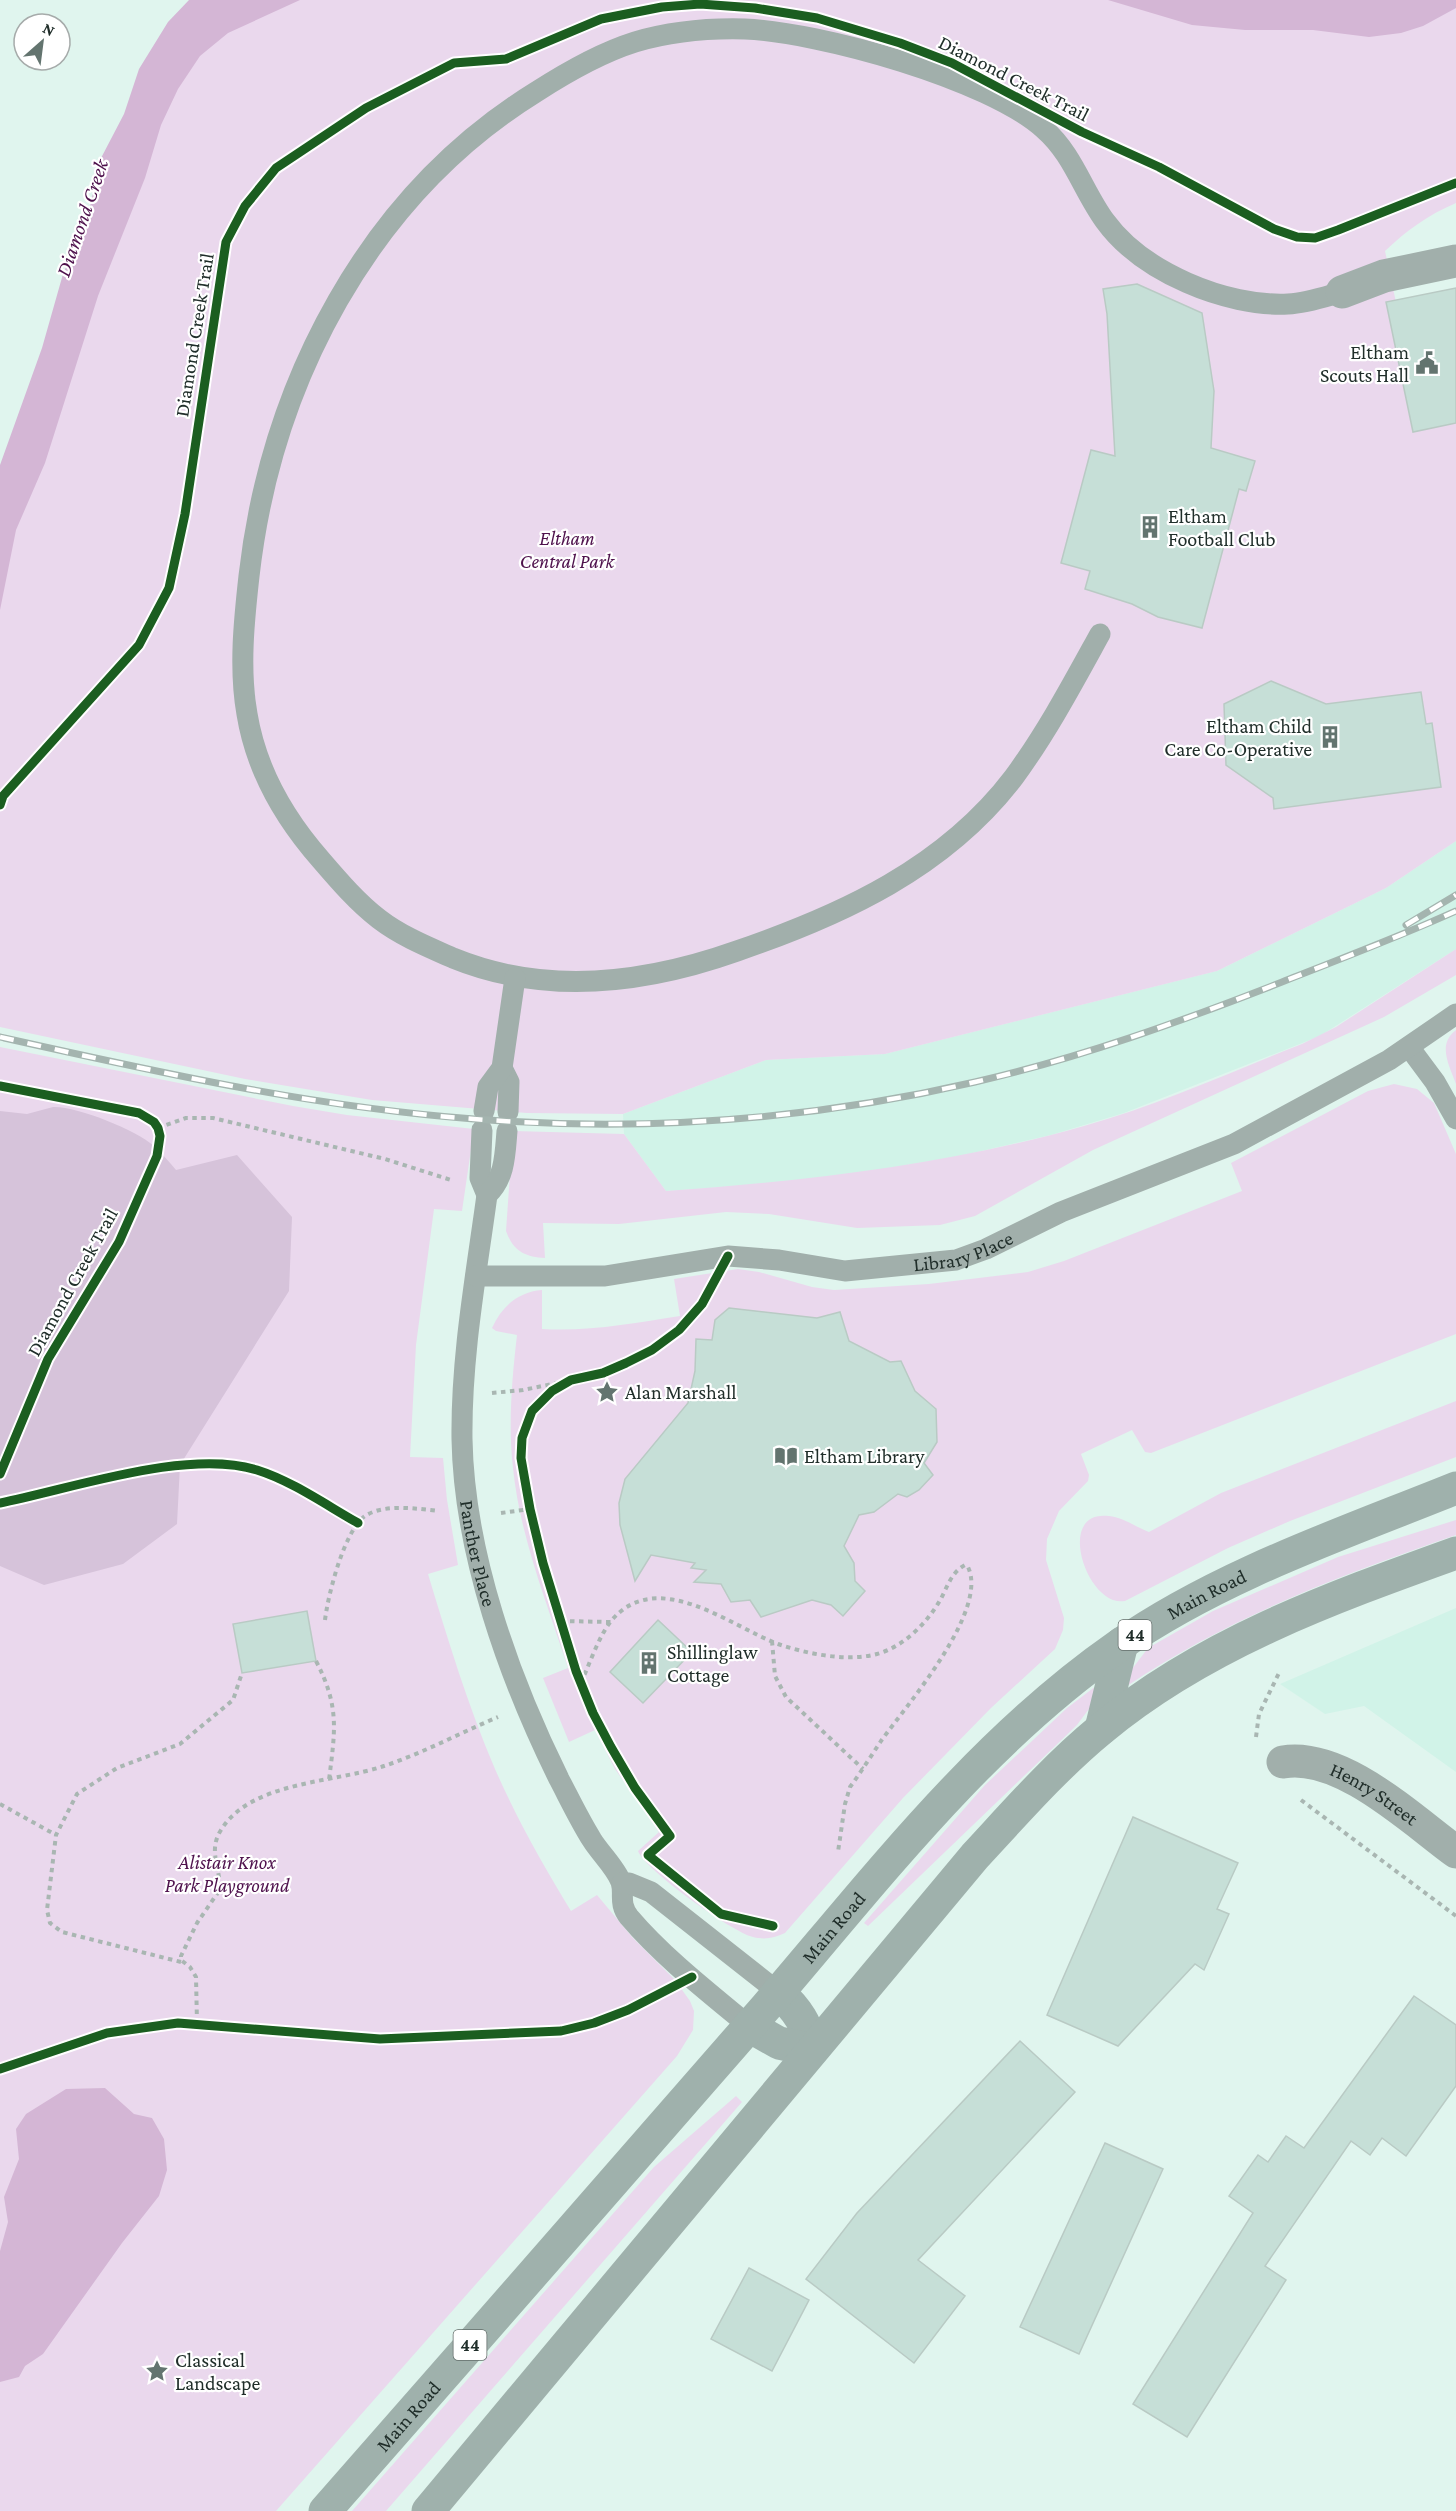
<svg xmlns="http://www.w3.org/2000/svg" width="1456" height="2511" viewBox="0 0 1456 2511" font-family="'Crimson Pro',serif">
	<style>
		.built { fill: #d1f3e8 }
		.green { fill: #ead8ed }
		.forest { fill: #d6c3da }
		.water { fill: #d4b6d5 }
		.building { fill: #c6dfd7; stroke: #b9cac4; stroke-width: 1.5 }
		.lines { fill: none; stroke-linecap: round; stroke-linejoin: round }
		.path { stroke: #a9b6b2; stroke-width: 4; stroke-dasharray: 4.5 4.5; stroke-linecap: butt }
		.lane { stroke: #a1afab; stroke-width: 21 }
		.street { stroke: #a1afab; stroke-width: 33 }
		.primary { stroke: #9fb1ac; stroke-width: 33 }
		.rail-casing { stroke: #a4b4af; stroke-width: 7 }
		.rail { stroke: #fff; stroke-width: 4.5; stroke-dasharray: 14; stroke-linecap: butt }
		.cycleway-casing { stroke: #fff; stroke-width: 13 }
		.cycleway { stroke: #1b5e20; stroke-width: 9 }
		.labels { text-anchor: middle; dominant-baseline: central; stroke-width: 4.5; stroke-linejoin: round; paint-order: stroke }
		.shield { fill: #fff; stroke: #636d6a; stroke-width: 1.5 }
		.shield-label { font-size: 18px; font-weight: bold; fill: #202e2a }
		.street-label { font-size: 20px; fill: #202e2a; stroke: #fff }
		.poi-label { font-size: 20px; fill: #202e2a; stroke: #fff; text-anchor: start }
		.park-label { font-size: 20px; font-style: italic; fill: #4f124d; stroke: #fff }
		.water-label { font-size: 21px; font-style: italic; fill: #4d104b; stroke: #fff }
	</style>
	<rect width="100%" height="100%" fill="#e0f5ee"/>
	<path class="built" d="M1456 841V949L1320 1036 1124 1113 1051 1135 960 1156 861 1173 767 1184 666 1191 624 1134 623 1114 766 1060 885 1054 1217 971 1386 888Z
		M1456 1608V1772L1364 1706 1325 1714 1280 1684Z"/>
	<path class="green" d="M261 0H1456V203C1428 215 1407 230 1385 251L1411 372 1456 363V841L1386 888 1217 971 885 1054 766 1060 623 1114 527 1113 372 1100 245 1079 0 1027V496L145 95Z
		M1456 949V975L1384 1017 1093 1150 975 1216 940 1225 857 1228 769 1214 726 1212 619 1224 543 1223 545 1258C525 1257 513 1251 506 1231L513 1131 624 1134 666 1191C807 1181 948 1165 1084 1126 1159 1105 1231 1072 1302 1044L1336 1027Z
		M1456 1030V1084C1449 1065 1437 1044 1456 1030Z
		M0 1047 293 1106 347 1115 474 1129 462 1211 434 1209 416 1345 410 1457 443 1458 447 1500 458 1565 428 1574C448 1640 468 1706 495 1769 517 1819 543 1865 571 1911L597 1895 633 1938 675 1980 690 2001 694 2011 693 2030 677 2056 276 2511H0Z
		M1394 1084 1417 1089 1434 1103 1456 1154V1334L1151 1453 1145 1452 1132 1430 1081 1454 1089 1475 1088 1481 1059 1511 1047 1539 1046 1560 1064 1618 1063 1630 1055 1649 991 1708 903 1798 785 1933C774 1938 765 1940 753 1937 732 1932 645 1870 638 1851L659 1832 615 1769 595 1730 569 1742 543 1678 568 1668C547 1603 520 1537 513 1468 508 1425 512 1378 517 1335L496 1331 492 1328C502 1306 518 1292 542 1290V1329C587 1332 635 1323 680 1316L674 1279 738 1269 759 1272 812 1287 834 1290 929 1284 1028 1272 1064 1261 1242 1191 1231 1163 1368 1091Z
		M1456 1401V1457L1290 1521 1228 1548 1125 1601C1087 1608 1054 1509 1109 1516 1122 1517 1136 1527 1149 1532L1221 1493Z
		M1456 1520V1535C1341 1575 1229 1617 1127 1686L1132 1669 1148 1648 1213 1611 1338 1557Z
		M1096 1686 1100 1694 1077 1725 868 1926 864 1923 985 1785 1067 1708Z
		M736 2096 742 2102 386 2511H352L654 2167Z"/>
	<path class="forest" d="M53 1107C77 1106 136 1130 154 1146 162 1153 169 1162 176 1170L237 1155 292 1217 289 1291 180 1465 177 1524 123 1564 44 1585 0 1566V1111L27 1114Z"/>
	<path class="water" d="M189 0H300L228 33 200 56 178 89 161 125 145 178 98 296 45 463 16 530 0 610V465L42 348 63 274 88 216 100 160 124 114 139 69 168 22Z
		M1108 0H1456V8L1423 26 1401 33 1369 37 1313 30H1245L1192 25Z
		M105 2088 134 2114 152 2118 164 2139 167 2170 159 2196 122 2243 43 2354 25 2366 19 2377 0 2382V2251L8 2222 4 2197 19 2159 16 2129 26 2114 66 2089Z"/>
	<path class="building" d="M1137 284 1202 313 1214 391 1211 448 1255 461 1246 491 1239 489 1202 628 1158 617 1132 604 1085 589 1090 571 1061 563 1091 450 1115 456 1107 314 1103 289Z
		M1456 288V423L1413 432 1386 302Z
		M1271 681 1326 704 1421 692 1426 724 1432 723 1441 787 1274 809 1273 798 1226 765 1224 704Z
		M729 1308 817 1318 840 1312 849 1341 890 1362 901 1361 915 1391 936 1409 937 1442 924 1463 933 1475 919 1490 907 1497 898 1494 874 1512 859 1515 844 1546 854 1563 855 1581 865 1591 843 1616 831 1605 812 1600 761 1617 750 1600 731 1602 721 1584 694 1582 706 1570 691 1568 695 1563 651 1555 635 1581 620 1525 619 1503 625 1479 688 1403 695 1371 696 1339 712 1340 715 1320Z
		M307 1611 316 1661 242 1673 233 1624Z
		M658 1620 692 1652 643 1703 610 1672Z
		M1133 1817 1238 1863 1217 1909 1229 1914 1204 1970 1195 1964 1118 2046 1047 2015Z
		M1414 1996 1456 2025V2086L1406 2156 1382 2138 1370 2155 1351 2141 1265 2266 1286 2280 1187 2437 1133 2404 1253 2213 1229 2196 1258 2155 1268 2162 1286 2136 1304 2148Z
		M1020 2041 1075 2092 918 2260 965 2296 914 2363 806 2279 857 2213Z
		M1105 2143 1163 2169 1079 2354 1020 2327Z
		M749 2268 809 2300 772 2371 711 2339Z"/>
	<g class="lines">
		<path class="path" d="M158 1128 186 1118H213L385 1159 451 1180
			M492 1393 523 1390 567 1381
			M0 1503C71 1489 188 1448 257 1470 292 1481 326 1505 358 1523
			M501 1513 530 1509
			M325 1620C328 1595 344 1531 365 1516 385 1503 418 1509 439 1511
			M561 1621 611 1622
			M772 1641 775 1676 786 1697 863 1769
			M316 1661C340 1707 335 1731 329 1780
			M581 1683C589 1665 599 1636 611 1621 657 1566 730 1626 778 1644 808 1654 846 1662 877 1654 903 1647 926 1624 939 1602 947 1589 950 1573 965 1565L968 1567C989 1611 906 1706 881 1741 871 1756 861 1772 850 1787L845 1804 838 1852
			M1256 1737 1259 1714 1279 1673
			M1301 1800 1456 1916
			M0 1804 56 1835
			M650 1857 648 1855 670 1836C641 1797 614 1757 593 1713 578 1683 570 1651 560 1619 546 1573 515 1485 522 1438 524 1423 532 1409 543 1399 562 1382 581 1381 604 1373 646 1358 688 1331 709 1291
			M736 1918 773 1926
			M181 1962 62 1932 50 1923 47 1910 56 1835 77 1794 117 1768 180 1744 233 1700 242 1673
			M197 2023 196 1977 190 1967 181 1960V1956L197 1923 219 1891C222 1868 207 1852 221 1830 251 1781 334 1783 384 1766 423 1753 460 1733 498 1717"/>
		<g class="lane">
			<path d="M1100 634C1073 683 1047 732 1014 777 945 868 842 915 737 951 644 984 546 996 453 958 428 947 401 936 379 919 358 903 339 881 321 860 284 818 256 769 247 714 239 669 244 621 249 576 271 383 368 196 536 92 567 72 600 53 635 42 669 32 709 28 745 29 819 32 989 79 1044 129 1073 154 1083 191 1105 221 1142 272 1226 307 1288 304 1307 303 1324 297 1342 292"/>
			<path d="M1409 1047 1435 1082 1456 1119"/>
			<path d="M502 1068 509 1082 508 1112"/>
			<path d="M484 1111 488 1087 502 1068 515 978"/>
			<path d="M482 1130 480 1178 487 1195"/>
			<path id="s1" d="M507 1131C505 1155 505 1178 487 1195 476 1276 461 1357 462 1439 464 1553 509 1678 559 1779 570 1800 580 1821 592 1840 600 1853 616 1868 621 1882 625 1894 618 1903 629 1917 663 1957 708 1992 749 2026"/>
			<path id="s2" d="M476 1276H605L728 1256 779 1260 845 1271 956 1260 986 1249 1061 1212 1234 1144 1389 1060 1456 1014"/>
			<path d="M622 1883H629L651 1892 778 1992"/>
		</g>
		<g class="street">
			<path d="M1342 292 1384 276 1456 261"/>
			<path id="s3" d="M1283 1762C1341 1752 1411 1819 1456 1852"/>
		</g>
		<g class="primary">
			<path d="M1101 1729 1122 1643"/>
			<path d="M778 1992C797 2009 808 2025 812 2050"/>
			<path d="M749 2026 779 2043 812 2050"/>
			<path id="s4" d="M325 2511C472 2343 620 2176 766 2007 875 1880 980 1742 1118 1646 1220 1575 1342 1534 1456 1488"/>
			<path d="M428 2511 975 1856C1015 1813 1054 1768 1100 1730 1203 1644 1331 1598 1456 1553"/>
		</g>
		<g class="rail-casing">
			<path id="rail" d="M1406 925 1456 895
				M0 1037C157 1072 313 1107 474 1119 641 1132 811 1120 975 1082 1080 1058 1182 1021 1282 982 1340 959 1399 937 1456 911"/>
		</g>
		<use href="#rail" class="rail"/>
		<g class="cycleway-casing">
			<path id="cycleway" d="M0 805 3 796 139 645 169 588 185 514 226 242 245 206 276 168 366 108 454 63 506 59 601 19 662 7 700 4 755 8 817 18 900 43 952 63 1082 132 1159 167 1274 229 1297 237 1315 238 1338 230 1456 183
				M0 1086 139 1113 154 1122 158 1128 160 1136 157 1156 119 1242 48 1359 0 1474
				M728 1256 702 1304 679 1330 652 1350 626 1363 603 1373 571 1380 552 1391 532 1411 522 1438 521 1458 530 1509 543 1563 576 1671 593 1713 611 1747 635 1788 670 1836 648 1855 721 1914 773 1926
				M0 1503C71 1489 188 1448 257 1470 292 1481 326 1505 358 1523
				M0 2069 107 2033 178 2023 380 2039 561 2031 594 2023 628 2010 692 1977"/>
		</g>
		<use href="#cycleway" class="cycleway"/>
	</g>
	<defs>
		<g id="civic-bare" transform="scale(1.8)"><path d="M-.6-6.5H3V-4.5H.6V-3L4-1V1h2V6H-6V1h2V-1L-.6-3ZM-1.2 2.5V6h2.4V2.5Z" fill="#63746f" stroke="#fff" stroke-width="2.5" paint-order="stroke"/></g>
		<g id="building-bare" transform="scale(1.8)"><path d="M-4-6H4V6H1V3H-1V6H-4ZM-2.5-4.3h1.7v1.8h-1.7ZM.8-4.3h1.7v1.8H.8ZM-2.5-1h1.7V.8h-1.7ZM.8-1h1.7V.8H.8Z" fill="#63746f" stroke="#fff" stroke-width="2.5" paint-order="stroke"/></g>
		<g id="sight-bare" transform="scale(1.8)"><path d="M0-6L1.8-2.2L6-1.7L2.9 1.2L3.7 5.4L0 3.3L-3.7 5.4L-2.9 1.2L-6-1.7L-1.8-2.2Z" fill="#63746f" stroke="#fff" stroke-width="2.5" paint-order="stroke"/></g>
		<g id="library-bare" transform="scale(1.8)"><path d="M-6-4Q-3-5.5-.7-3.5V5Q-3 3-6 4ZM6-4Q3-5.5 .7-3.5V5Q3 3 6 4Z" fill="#63746f" stroke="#fff" stroke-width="2.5" paint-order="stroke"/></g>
	</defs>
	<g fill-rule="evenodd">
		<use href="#civic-bare" x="1427" y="363"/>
		<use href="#building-bare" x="1150" y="527"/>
		<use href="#building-bare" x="1330" y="737"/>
		<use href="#sight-bare" x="607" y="1392"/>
		<use href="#library-bare" x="786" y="1456"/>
		<use href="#building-bare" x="649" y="1663"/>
		<use href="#sight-bare" x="157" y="2371"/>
	</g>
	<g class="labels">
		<g class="shield">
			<rect x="1118.5" y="1620" width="33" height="30" rx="4.5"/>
			<rect x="453.5" y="2330" width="33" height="30" rx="4.5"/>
		</g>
		<g class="shield-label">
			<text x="1135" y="1635">44</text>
			<text x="470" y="2345">44</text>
		</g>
		<g class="street-label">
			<text transform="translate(1014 78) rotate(27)">Diamond Creek Trail</text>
			<text transform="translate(194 335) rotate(-81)">Diamond Creek Trail</text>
			<text stroke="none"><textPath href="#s2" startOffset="492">Library Place</textPath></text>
			<text transform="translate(72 1282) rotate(-61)">Diamond Creek Trail</text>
			<text stroke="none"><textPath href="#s1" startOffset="430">Panther Place</textPath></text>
			<text stroke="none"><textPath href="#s4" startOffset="1278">Main Road</textPath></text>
			<text stroke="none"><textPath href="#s3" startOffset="99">Henry Street</textPath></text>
			<text stroke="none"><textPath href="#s4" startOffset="774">Main Road</textPath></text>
			<text stroke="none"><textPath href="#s4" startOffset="126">Main Road</textPath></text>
		</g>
		<g class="poi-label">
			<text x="1409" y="352" text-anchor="end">Eltham<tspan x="1409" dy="23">Scouts Hall</tspan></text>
			<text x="1168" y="516">Eltham<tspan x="1168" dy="23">Football Club</tspan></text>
			<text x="1312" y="726" text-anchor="end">Eltham Child<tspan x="1312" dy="23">Care Co-Operative</tspan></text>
			<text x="625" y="1392">Alan Marshall</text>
			<text x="804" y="1456">Eltham Library</text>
			<text x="667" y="1652">Shillinglaw<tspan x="667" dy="23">Cottage</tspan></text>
			<text x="175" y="2360">Classical<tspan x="175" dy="23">Landscape</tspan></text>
		</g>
		<g class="park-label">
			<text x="567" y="538">Eltham<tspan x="567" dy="23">Central Park</tspan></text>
			<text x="227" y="1862">Alistair Knox<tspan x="227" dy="23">Park Playground</tspan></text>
		</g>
		<g class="water-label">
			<text transform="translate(82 218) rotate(-71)">Diamond Creek</text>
		</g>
	</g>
	<g transform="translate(42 42) rotate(28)"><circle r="28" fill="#ffffff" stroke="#a6abaa" stroke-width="1.5"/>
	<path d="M0-4.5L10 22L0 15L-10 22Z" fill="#63746f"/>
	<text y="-9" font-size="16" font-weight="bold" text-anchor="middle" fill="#202e2a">N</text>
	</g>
</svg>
